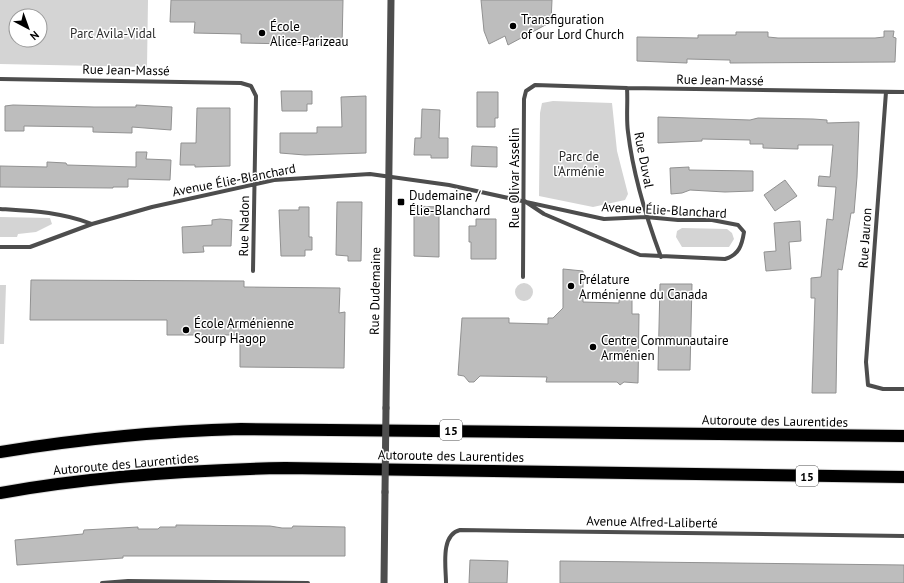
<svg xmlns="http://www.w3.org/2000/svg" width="904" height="583" viewBox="0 0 904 583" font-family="'PT Sans',sans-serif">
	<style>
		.green { fill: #d4d4d4; fill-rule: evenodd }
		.building { fill: #bdbdbd; stroke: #919191 }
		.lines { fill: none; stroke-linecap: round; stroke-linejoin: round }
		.motorway-casing { stroke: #dbdbdb; stroke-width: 14 }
		.minor { stroke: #4d4d4d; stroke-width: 4 }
		.tertiary { stroke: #4d4d4d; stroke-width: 7 }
		.motorway { stroke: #000; stroke-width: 12 }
		.tertiary-bridge { stroke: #4d4d4d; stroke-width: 7 }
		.poi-dot { fill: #000; stroke: #fff; stroke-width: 1.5 }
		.labels { text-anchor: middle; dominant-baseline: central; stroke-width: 3; stroke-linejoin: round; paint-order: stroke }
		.shield { fill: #fff; stroke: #4c4c4c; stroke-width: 1 }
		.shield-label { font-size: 12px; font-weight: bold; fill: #000 }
		.poi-label { font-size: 13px; fill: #000; stroke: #fff; text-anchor: start }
		.park-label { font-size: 13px; fill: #2b2b2b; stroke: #fff }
		.street-label { font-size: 13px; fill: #000; stroke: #fff }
	</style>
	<rect width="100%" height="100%" fill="#fff"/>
	<path class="green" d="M0 0H148L147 67 0 64ZM16 16H40V40H16Z
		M553 101 612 103 617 151 628 194 625 200 593 207 539 196 540 113 542 103Z
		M0 217 50 218 52 224 36 232 18 234 17 237H0Z
		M682 228 727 229 732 233 734 239 729 247H682L676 237 677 231Z
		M515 292a9 9 0 1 1 18 0a9 9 0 1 1-18 0Z
		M0 285H6L4 344H0Z"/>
	<path class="building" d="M171 0H343L342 45 241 43V34L194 33 195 22H170Z
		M481 0H552L551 22 508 45 505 36 489 44 484 31Z
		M884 31H894L893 37 896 38 895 62 730 63V60H728L687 59V63L637 61V37L698 38V35H736V32H768V37L778 38H875L884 37Z
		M281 91H312V104H307V111H282Z
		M477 92H498V118H495V127H477Z
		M366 96V153L305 155 280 153V133H317V127H342L341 97Z
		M13 105 94 107H136V105L172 107 171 130 132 127V133L93 132V127L24 126V131H5V106Z
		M197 108H230V166L195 167V165H180L181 143H196Z
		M422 109 440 110 439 138H448V158H431V155H414L415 138H421Z
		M658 117 750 120 758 118 813 119 827 120V123L859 122 857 177 854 213H851L842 270 838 269 836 393H812L815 298H811V278L821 277 827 219 833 220 836 187 818 186 819 176 830 177 833 145H798V149L763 148V144H750V140L702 139V141L658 143Z
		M472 146 497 147V167L471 166Z
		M136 152H147L146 159 171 160 170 180 128 179V187H113V188L0 187V166L47 167V162L66 163 67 165 136 167Z
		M689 167V170L753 171V191L725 192 690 190 682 193 671 194 670 168Z
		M785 180 797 196 775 211 764 195Z
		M337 202H362L361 261H348V256L336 255Z
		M414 206 439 207V257L414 256Z
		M299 207H309V237H312V250H305V256H281L279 210H299Z
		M220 219 232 220 231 246H203L204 252 183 253 182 227 212 225V220Z
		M476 219H496V259H471V242H469V226H476Z
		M800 221 801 241 789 242 791 269 766 271 764 252 776 251 774 223Z
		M563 269 583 271V302L619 303V299H632V314H639L638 383 624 382 620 385 617 382H546L547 377 480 376 474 382H469L464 376 458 375 462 318H509V323L548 324V318H553L563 308Z
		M31 280 244 281V287L340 288 339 313 345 312 344 368 240 367V335H167V320H30Z
		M660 284H692L690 370H658Z
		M176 525 270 526 282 528H292L293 526 345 527V556H123V558L17 565 15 540 83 534 84 530 138 527V529H158L160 527H176Z
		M470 560 508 561 507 583H469Z
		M560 561 904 565V583H560Z"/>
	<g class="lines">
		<g class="motorway-casing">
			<path id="motorway" d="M0 452C80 439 160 431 241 429L904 436
				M0 493C94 476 190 470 285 468L904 477"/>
		</g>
		<path class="minor" d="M0 79 241 83 251 86 256 96 253 271
			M627 88C628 103 626 118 628 132 633 174 646 217 661 257
			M886 92 866 362 868 385 883 389H904
			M0 209C33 211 60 212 92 224
			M0 247H30L92 224 152 207 274 180 370 174 449 185 604 219 646 217 678 220H712L738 225 744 232C742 245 739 255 725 259L640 255 544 214 523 200
			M523 277 524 99 526 91 535 85 627 88 904 92
			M102 583 128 581 308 583
			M446 583C446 567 440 535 460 530L904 536"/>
		<path class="tertiary" d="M386 408 391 0
			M384 583 385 492"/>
		<use href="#motorway" class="motorway"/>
		<path class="tertiary-bridge" d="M385 492 386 408"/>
	</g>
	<g class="poi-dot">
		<circle cx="513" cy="26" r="4"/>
		<circle cx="262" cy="33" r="4"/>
		<rect x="397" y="198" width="8" height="8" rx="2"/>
		<circle cx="571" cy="286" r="4"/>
		<circle cx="186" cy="330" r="4"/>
		<circle cx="593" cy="347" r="4"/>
	</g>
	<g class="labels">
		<g class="shield">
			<rect x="440" y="420" width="22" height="20" rx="3"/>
			<rect x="796" y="466" width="22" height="20" rx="3"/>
		</g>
		<g class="shield-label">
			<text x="451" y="430">15</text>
			<text x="807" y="476">15</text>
		</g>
		<g class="poi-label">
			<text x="521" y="19">Transfiguration<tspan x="521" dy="15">of our Lord Church</tspan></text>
			<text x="270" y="26">École<tspan x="270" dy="15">Alice-Parizeau</tspan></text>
			<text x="409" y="195">Dudemaine /<tspan x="409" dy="15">Élie-Blanchard</tspan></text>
			<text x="579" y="279">Prélature<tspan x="579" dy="15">Arménienne du Canada</tspan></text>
			<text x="194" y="323">École Arménienne<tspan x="194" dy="15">Sourp Hagop</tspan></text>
			<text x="601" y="340">Centre Communautaire<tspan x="601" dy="15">Arménien</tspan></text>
		</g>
		<g class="park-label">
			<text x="113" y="33">Parc Avila-Vidal</text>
			<text x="579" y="156">Parc de<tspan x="579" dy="15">l'Arménie</tspan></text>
		</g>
		<g class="street-label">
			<text transform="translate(126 70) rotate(1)">Rue Jean-Massé</text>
			<text transform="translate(720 80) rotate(1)">Rue Jean-Massé</text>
			<text transform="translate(644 160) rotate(79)">Rue Duval</text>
			<text transform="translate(514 178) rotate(-90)">Rue Olivar Asselin</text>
			<text transform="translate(234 180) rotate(-11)">Avenue Élie-Blanchard</text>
			<text transform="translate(664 210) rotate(3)">Avenue Élie-Blanchard</text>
			<text transform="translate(244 226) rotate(-89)">Rue Nadon</text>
			<text transform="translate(865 238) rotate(-86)">Rue Jauron</text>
			<text transform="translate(375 291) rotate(-89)">Rue Dudemaine</text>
			<text transform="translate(775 421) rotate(1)">Autoroute des Laurentides</text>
			<text transform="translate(451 456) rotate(1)">Autoroute des Laurentides</text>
			<text transform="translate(126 464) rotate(-5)">Autoroute des Laurentides</text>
			<text transform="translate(652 522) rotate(1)">Avenue Alfred-Laliberté</text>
		</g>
	</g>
	<g transform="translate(28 28) rotate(139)"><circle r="19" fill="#ffffff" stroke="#999999"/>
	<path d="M0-3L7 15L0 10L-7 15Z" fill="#000000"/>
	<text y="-6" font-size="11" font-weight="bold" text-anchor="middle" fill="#000000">N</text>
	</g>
</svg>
